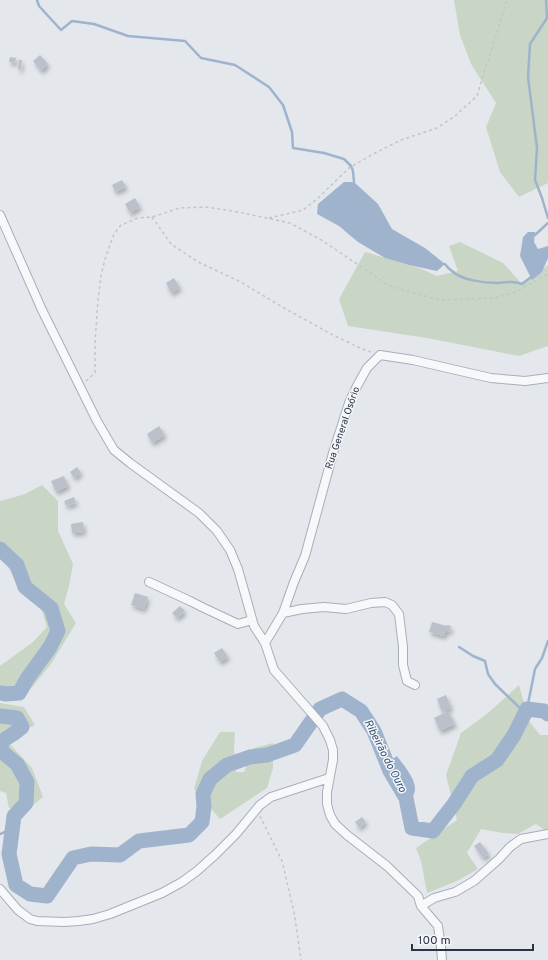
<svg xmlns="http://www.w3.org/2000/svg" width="548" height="960" viewBox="0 0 548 960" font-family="Overpass,sans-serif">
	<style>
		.green { fill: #c9d6c5 }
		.water { fill: #9fb4cc }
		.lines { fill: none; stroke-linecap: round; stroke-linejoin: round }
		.stream { stroke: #9fb4cc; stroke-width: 2.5 }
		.river { stroke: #9fb4cc; stroke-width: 15 }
		.building { fill: #bbc0ca; filter: url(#shadow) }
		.minor-casing { stroke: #a9aeb7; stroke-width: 10 }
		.path { stroke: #c2c5cb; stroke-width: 1.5; stroke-dasharray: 3 3; stroke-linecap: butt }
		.minor { stroke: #f7f8fa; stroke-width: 8 }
		.labels { text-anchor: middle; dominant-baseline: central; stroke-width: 3; stroke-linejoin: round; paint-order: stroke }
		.street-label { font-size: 10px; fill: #2b3445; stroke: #f4f6f9 }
		.water-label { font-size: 11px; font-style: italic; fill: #34527a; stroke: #f4f6f9 }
	</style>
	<defs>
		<filter id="shadow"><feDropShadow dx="2" dy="3.5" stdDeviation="2" flood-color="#0004"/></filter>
	</defs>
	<rect width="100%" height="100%" fill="#e4e7ec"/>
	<path class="green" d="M454 0H548V183L519 197 500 172 486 127 496 103 471 64 460 35Z
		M460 242 503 263 522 284 548 265V346L519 356 427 338 348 326 339 299 365 252 419 268 437 276 458 271 449 246Z
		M42 485 58 501V531L73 564 69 586 64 604 76 623 51 664 25 696 0 691V666L33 642 47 627 41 608 22 593 6 563 0 558V501H1L25 494Z
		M519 685 529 721 540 735H548V833L536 824 518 834 503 833 481 829 467 853 478 869 457 881 427 893 421 861 416 848 457 820 446 775 461 733 488 713Z
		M0 703 24 707 35 725 5 739 32 768 43 797 32 806 9 808 6 793 0 791Z
		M220 732H235L234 749 236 772H244L254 748 273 743V768L267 788 220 819 194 789 202 761Z"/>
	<path class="water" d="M344 182H354L378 204 392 229 425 248 445 264 437 271 409 265 385 258 358 242 339 226 317 214 318 204Z
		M528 232H535L534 242 538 249 548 246V258L542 272 532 280 520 256 523 237Z
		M397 756C404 766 419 782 414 794 413 797 410 799 407 802L398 797V789L384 772 383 765Z"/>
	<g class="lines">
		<path class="stream" d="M37 0 39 6 61 30 72 21 94 24 128 36 185 41 201 58 235 65 269 87 283 105 292 132 293 148 324 153 344 159 351 166 353 171 354 182
			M546 0 547 18 530 44 528 77 537 148 535 180 542 198 548 218
			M535 235 548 223
			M445 264C447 267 449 269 452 271 461 280 484 283 497 283 507 282 513 281 522 284L531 277
			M459 647 473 656 485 661 488 674 495 684 525 713
			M527 709 535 669 542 658 548 641
			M0 834 12 829"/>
		<path class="river" d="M0 549 17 565 25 587 51 608 58 631 50 647 27 679 19 693 6 694 0 693
			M0 716 17 718 22 727 13 734 2 741 1 751 17 764 27 782 26 803 14 816 9 854 16 885 30 894 47 896 73 858 91 854 120 855 139 841 189 835 202 822 204 807 203 794 210 779 227 765 250 757 267 755 295 745 320 709 342 699 361 711 374 731 390 771 406 798 412 828 433 831 454 804 472 776 497 760 514 735 527 709 544 711 548 714"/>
	</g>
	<path class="building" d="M40 55 48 64 41 71 33 61Z
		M10 57 16 58 15 63 9 62Z
		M19 60H22L21 70 18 69Z
		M122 180 126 187 115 192 112 185Z
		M135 198 140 207 130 213 125 204Z
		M174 278 180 288 171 293 166 283Z
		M159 426 165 435 152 443 147 434Z
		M77 467 81 473 74 478 70 472Z
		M64 476 68 486 56 492 51 481Z
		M74 497 76 503 66 506 64 501Z
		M83 522 84 532 72 533 71 524Z
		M135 593 148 597 144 609 131 605Z
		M180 606 185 611 177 618 172 613Z
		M432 622 447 626V625L451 626 450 632 446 630 444 636 429 632Z
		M222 648 228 657 220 662 214 653Z
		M446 695 451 708 442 712 437 699Z
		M448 711 455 724 440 731 434 718Z
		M362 817 366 822 359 828 355 822Z
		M480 842 489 854 483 858 474 846Z"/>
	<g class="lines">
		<g class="minor-casing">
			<path id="minor" d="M0 215 42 310 97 421 114 450 130 463 199 513 217 531 230 550 238 569 254 626 265 643 274 670 323 726 330 740 333 750V760L327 792V804L330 815 335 824 347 835 387 866 418 896 421 906 438 926 441 947 442 960
				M149 582 190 601 204 608 238 624 252 620
				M283 613 302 609 324 607 346 609 371 603 385 602 392 605 399 614 403 647V665L407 681 415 685
				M265 643 283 613 294 582 305 556 333 453 349 403 357 386 367 368 380 355 413 360 456 370 491 378 525 381 548 378
				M0 889 18 910 30 919 37 921 64 922 79 921 93 919 110 914 162 893 182 882 197 871 215 855 236 834 260 805 271 797 329 778
				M421 906 434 898 455 892 474 881 499 859 510 847 521 839 548 834"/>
		</g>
		<path class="path" d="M152 217 171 244 198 262 239 281 284 308 331 334 360 348 371 352
			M269 218 303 210 317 199 349 168 375 153 401 140 437 128 455 116 477 96 484 72 490 55 507 0
			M86 381 95 373V343L98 300 101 276 105 259 114 234 121 225 138 218 152 217 180 208 207 207 238 212 290 223 323 241 388 285 406 291 441 300 494 298 516 292 548 274
			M260 816 282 861 294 912 301 960"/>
		<use href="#minor" class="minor"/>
	</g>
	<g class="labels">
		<g class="street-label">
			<text transform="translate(343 428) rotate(-71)">Rua General Osório</text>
		</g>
		<g class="water-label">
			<text transform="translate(385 756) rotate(63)">Ribeirão do Ouro</text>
		</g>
	</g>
	<path d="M412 944v6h121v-6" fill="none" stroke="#2b3445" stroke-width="2"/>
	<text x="418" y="944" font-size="12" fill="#2b3445" stroke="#f4f6f9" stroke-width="3" paint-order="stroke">100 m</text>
</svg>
